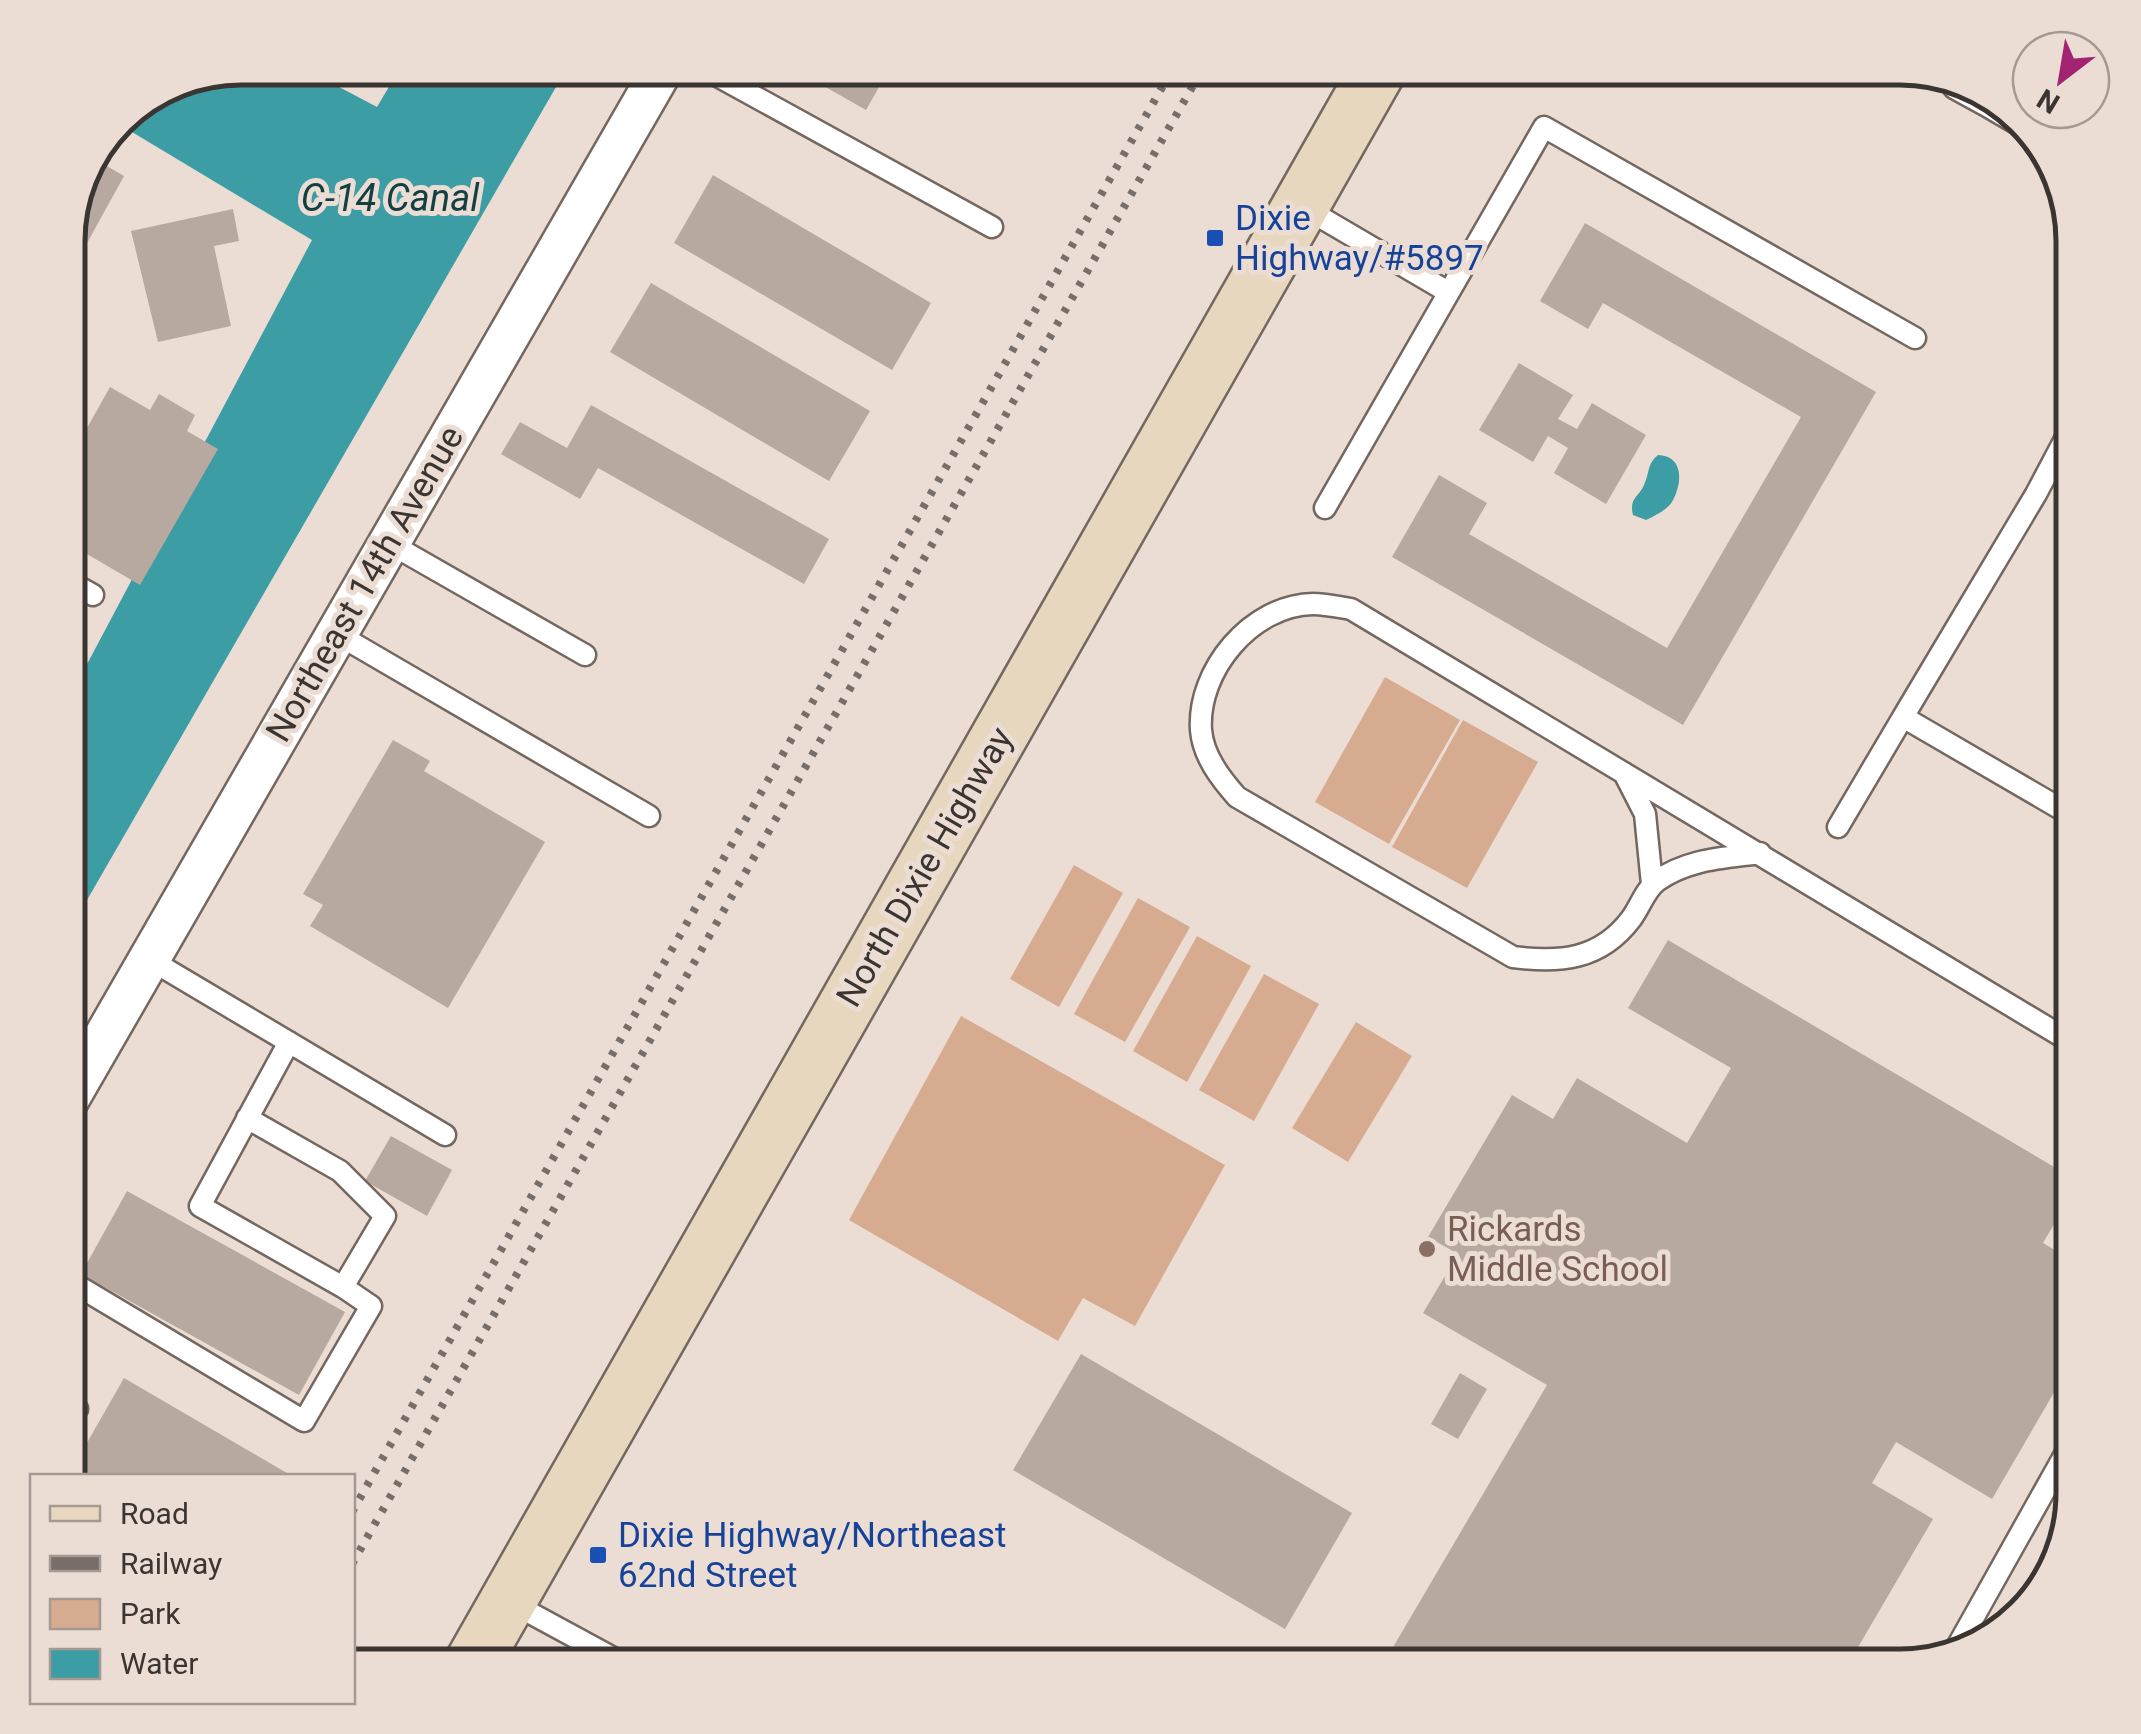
<svg xmlns="http://www.w3.org/2000/svg" width="2141" height="1734" viewBox="0 0 2141 1734" font-family="Roboto,sans-serif">
	<style>
		.green { fill: #d7ab90 }
		.water { fill: #3d9da4 }
		.building { fill: #b7a9a0 }
		.lines { fill: none; stroke-linecap: round; stroke-linejoin: round }
		.lane-casing { stroke: #74675f; stroke-width: 25 }
		.street-casing { stroke: #74675f; stroke-width: 45 }
		.secondary-casing { stroke: #74675f; stroke-width: 60 }
		.lane { stroke: #fff; stroke-width: 20 }
		.street { stroke: #fff; stroke-width: 40 }
		.secondary { stroke: #e8d7bf; stroke-width: 55 }
		.rail { stroke: #776e69; stroke-width: 8; stroke-dasharray: 5 10; stroke-linecap: butt }
		.transit-dot { fill: #1a4fb4; stroke: #ecddd4; stroke-width: 4 }
		.education-dot { fill: #8d6e63; stroke: #ecddd4; stroke-width: 4 }
		.labels { text-anchor: middle; dominant-baseline: central; stroke-width: 10; stroke-linejoin: round; paint-order: stroke }
		.transit-label { font-size: 35px; fill: #164399; stroke: #ecddd4; text-anchor: start }
		.street-label { font-size: 35px; fill: #3b3532; stroke: #ecddd4 }
		.education-label { font-size: 35px; fill: #785e54; stroke: #ecddd4; text-anchor: start }
		.water-label { font-size: 38px; font-style: italic; fill: #123f42; stroke: #ecddd4 }
		.rim { fill: none; stroke: #3b3532; stroke-width: 5 }
	</style>
	<rect width="100%" height="100%" fill="#ecddd4"/>
	<path class="green" d="M1385 677 1460 720 1389 844 1315 802Z
		M1463 720 1538 762 1467 888 1392 847Z
		M1074 865 1123 893 1059 1007 1010 979Z
		M1138 898 1190 927 1125 1042 1074 1014Z
		M1197 936 1251 966 1187 1082 1133 1051Z
		M1264 974 1319 1004 1254 1121 1199 1090Z
		M961 1016 1225 1165 1135 1326 1083 1298 1058 1341 849 1220Z
		M1356 1022 1412 1056 1348 1162 1292 1128Z"/>
	<path class="water" d="M241 68H303L377 107 400 68H567L68 933V700L312 240 117 123 126 111Z
		M1658 455C1683 456 1683 481 1673 500 1668 510 1656 515 1646 520L1633 515C1629 498 1638 498 1644 485 1650 472 1647 464 1658 455Z"/>
	<path class="building" d="M792 68H890L866 110Z
		M91 157 124 176 86 245 68 235V229L85 165Z
		M713 175 931 303 892 370 674 243Z
		M233 209 239 241 214 246 231 326 158 342 131 231Z
		M1585 223 1876 392 1683 725 1392 557 1439 475 1487 503 1469 534 1667 648 1801 417 1603 303 1588 329 1540 301Z
		M651 283 870 411 829 481 610 352Z
		M1519 363 1573 395 1558 419 1577 429 1592 403 1646 435 1606 504 1554 473 1568 448 1548 436 1533 462 1479 430Z
		M110 387 150 410 159 394 195 415 187 431 218 449 140 585 68 543V462Z
		M591 405 829 539 804 584 598 468 580 499 501 454 520 422 567 448Z
		M393 740 430 761 424 771 545 842 448 1008 310 926 323 905 303 894Z
		M1668 940 2073 1178V1192L2043 1243 2073 1261V1360L1992 1499 1896 1442 1872 1483 1933 1519 1847 1666H1382L1547 1385 1423 1313 1458 1254 1428 1237 1512 1095 1553 1119 1577 1078 1687 1143 1731 1068 1628 1008Z
		M391 1136 452 1170 427 1216 365 1181Z
		M127 1191 345 1312 299 1395 81 1274Z
		M1081 1354 1352 1513 1285 1629 1013 1470Z
		M1460 1373 1487 1389 1458 1439 1431 1424Z
		M124 1378 292 1476H68Z"/>
	<g class="lines">
		<g class="lane-casing">
			<path id="lane" d="M703 68 992 227
				M1954 88 1985 105 1987 100
				M1985 105 2031 132
				M1303 207 1448 292
				M1325 508 1544 127 1915 338
				M389 543 585 655
				M68 581 93 595
				M337 634 649 816
				M1624 773 1645 814 1652 884
				M2073 816 1903 717 2036 494 2073 424
				M1838 827 1903 717
				M1760 853C1724 858 1687 859 1657 881 1645 890 1640 907 1631 919 1600 960 1560 963 1513 957L1237 797C1221 779 1203 756 1201 730 1197 671 1251 605 1313 604 1325 604 1339 607 1351 609L2073 1043
				M149 959 445 1135
				M247 1118 340 1171 385 1216 343 1287 200 1206 289 1042
				M68 1280 304 1421 371 1306 343 1287
				M68 1403 77 1409
				M510 1602 628 1666
				M1953 1654 2073 1440"/>
		</g>
		<g class="street-casing">
			<path id="street" d="M68 1100 663 68"/>
		</g>
		<g class="secondary-casing">
			<path id="secondary" d="M471 1666 1379 68"/>
		</g>
		<use href="#lane" class="lane"/>
		<use href="#street" class="street"/>
		<use href="#secondary" class="secondary"/>
		<path class="rail" d="M352 1512 1173 68
			M352 1564 1203 68"/>
	</g>
	<g class="transit-dot">
		<rect x="1205" y="228" width="20" height="20" rx="5"/>
		<rect x="588" y="1545" width="20" height="20" rx="5"/>
	</g>
	<circle class="education-dot" cx="1427" cy="1249" r="10"/>
	<g class="labels">
		<g class="transit-label">
			<text x="1235" y="218">Dixie<tspan x="1235" dy="40">Highway/#5897</tspan></text>
			<text x="618" y="1535">Dixie Highway/Northeast<tspan x="618" dy="40">62nd Street</tspan></text>
		</g>
		<g class="street-label">
			<text transform="translate(365 584) rotate(-60)">Northeast 14th Avenue</text>
			<text transform="translate(925 867) rotate(-60)">North Dixie Highway</text>
		</g>
		<g class="education-label">
			<text x="1447" y="1229">Rickards<tspan x="1447" dy="40">Middle School</tspan></text>
		</g>
		<g class="water-label">
			<text x="390" y="198">C-14 Canal</text>
		</g>
	</g>
	<path d="M0 0H2141V1734H0ZM241 85H1900A156 156 0 0 1 2056 241V1493A156 156 0 0 1 1900 1649H241A156 156 0 0 1 85 1493V241A156 156 0 0 1 241 85Z" fill="#ecddd4" fill-rule="evenodd"/>
	<path class="rim" d="M241 85H1900A156 156 0 0 1 2056 241V1493A156 156 0 0 1 1900 1649H241A156 156 0 0 1 85 1493V241A156 156 0 0 1 241 85Z"/>
	<rect x="30" y="1474" width="325" height="230" fill="#ecddd4" stroke="#a59a93" stroke-width="2.5"/>
	<rect x="50" y="1506" width="50" height="15" fill="#e8d7bf" stroke="#a59a93" stroke-width="2.5"/>
	<text x="120" y="1524" font-size="30" fill="#3b3532">Road</text>
	<rect x="50" y="1556" width="50" height="15" fill="#776e69" stroke="#a59a93" stroke-width="2.5"/>
	<text x="120" y="1574" font-size="30" fill="#3b3532">Railway</text>
	<rect x="50" y="1599" width="50" height="30" fill="#d7ab90" stroke="#a59a93" stroke-width="2.5"/>
	<text x="120" y="1624" font-size="30" fill="#3b3532">Park</text>
	<rect x="50" y="1649" width="50" height="30" fill="#3d9da4" stroke="#a59a93" stroke-width="2.5"/>
	<text x="120" y="1674" font-size="30" fill="#3b3532">Water</text>
	<g transform="translate(2061 80) rotate(211)"><circle r="48" fill="#ecddd4" stroke="#a59a93" stroke-width="2.5"/>
	<path d="M0-8L18 38L0 25L-18 38Z" fill="#a32373"/>
	<text y="-15" font-size="28" font-weight="bold" text-anchor="middle" fill="#3b3532">N</text>
	</g>
</svg>
